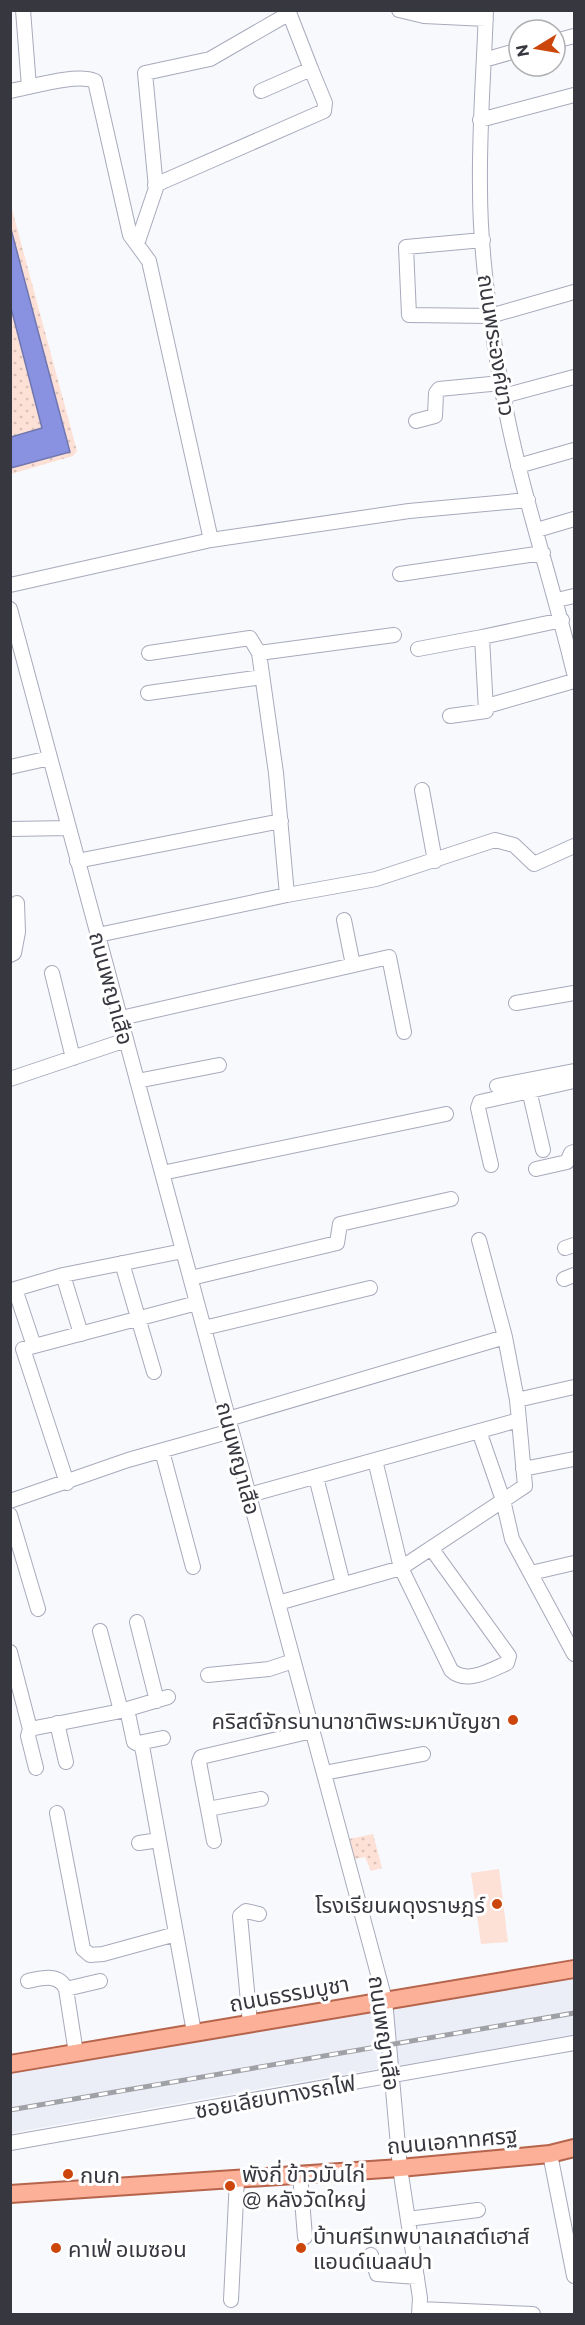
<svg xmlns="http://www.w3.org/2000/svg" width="585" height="2325" viewBox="0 0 585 2325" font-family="Commissioner,'Noto Sans Thai',sans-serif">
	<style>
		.built { fill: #ebedf7 }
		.green { fill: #fde0d6 }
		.park { fill: url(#park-dots) }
		.water { fill: #8992e0; stroke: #7077b0; stroke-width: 1.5 }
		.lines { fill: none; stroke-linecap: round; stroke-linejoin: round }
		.minor-casing { stroke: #a8aabc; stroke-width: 16 }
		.major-casing { stroke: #b6644b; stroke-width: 20 }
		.minor { stroke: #fff; stroke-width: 14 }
		.major { stroke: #fcb097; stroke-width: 16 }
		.rail-casing { stroke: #a0a1a6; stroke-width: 5 }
		.rail { stroke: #fff; stroke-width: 3; stroke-dasharray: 9; stroke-linecap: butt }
		.poi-dot { fill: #cc460c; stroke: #fff; stroke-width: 2 }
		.labels { text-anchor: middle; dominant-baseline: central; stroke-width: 6; stroke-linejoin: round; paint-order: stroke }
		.street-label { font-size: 22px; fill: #37383f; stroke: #fff }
		.poi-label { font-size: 22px; fill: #37383f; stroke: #fff; text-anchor: start }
	</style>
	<defs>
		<pattern id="park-dots" width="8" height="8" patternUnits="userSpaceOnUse" patternTransform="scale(1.5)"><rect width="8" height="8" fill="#fde0d6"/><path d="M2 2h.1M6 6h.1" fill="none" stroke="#d9c1b9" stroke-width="1.8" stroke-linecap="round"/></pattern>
	</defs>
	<rect width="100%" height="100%" fill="#f8f9fc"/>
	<path class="built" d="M574 1976V2036L275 2086 11 2133V2071Z"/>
	<path class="green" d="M499 1869 508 1942 481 1944 471 1873Z"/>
	<path class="park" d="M10 202 77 451 73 456 11 474Z
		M373 1834 382 1868 371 1871 365 1857 354 1859 349 1839Z"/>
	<path class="water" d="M11 229 70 452 11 468V437L42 428 11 308Z"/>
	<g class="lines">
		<g class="minor-casing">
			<path id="minor" d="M23 10 29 87
				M399 10 424 16 486 19
				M486 10C484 69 479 128 480 188 480 257 491 327 503 395 520 489 552 580 574 673
				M555 41 574 36
				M484 60 519 50
				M10 91C32 87 76 73 95 81L130 235 149 261 211 540
				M261 91 311 69 288 10
				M480 120 574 95
				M155 185 324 111 325 103 311 69
				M483 240 406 247 409 315 490 316 574 292
				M137 244 156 188 145 73 210 59 288 14
				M503 396 574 377
				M416 421 435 416 436 393 439 389 501 383
				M518 466 574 450
				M537 530 574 519
				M400 574 543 553
				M10 585 211 540 409 511 528 500
				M557 600 574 596
				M10 609 385 2000 400 2168 420 2298 419 2314
				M418 649 482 637
				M149 653 250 638 259 653 276 773 287 895
				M259 653 394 635
				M148 693 262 677
				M487 706 574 681
				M450 716 486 711 482 637 562 620
				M10 767 50 758
				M422 790 435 861
				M10 829 69 828
				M77 861 281 821
				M344 920 353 965
				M98 935 287 895 376 879 495 840 514 845 534 864 574 846
				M10 955 14 953 18 932 17 903
				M52 973 73 1058
				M516 1003 574 993
				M121 1018 389 957 404 1032
				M10 1079 126 1040
				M137 1081 219 1065
				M497 1086 574 1071
				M529 1090 543 1150
				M491 1165 478 1108 480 1102 574 1081
				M536 1169 567 1162 571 1153 574 1152
				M162 1173 446 1114
				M479 1240 505 1337
				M565 1248 574 1245
				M122 1263 154 1372
				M63 1275 81 1334
				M191 1278 337 1243 340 1224 451 1199
				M564 1279 574 1275
				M204 1328 370 1288
				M34 1346 15 1289 63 1275 183 1251
				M228 1419 505 1337 517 1400
				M479 1431 503 1500 512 1539 574 1654
				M162 1451 193 1567
				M375 1460 401 1568 451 1670C466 1685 491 1670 507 1663L509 1656 431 1548
				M523 1469 574 1459
				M316 1477 343 1584
				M67 1483 23 1349 197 1303
				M249 1495 519 1420 517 1400 574 1387
				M10 1501 128 1460 231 1431
				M10 1515 38 1609
				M531 1573 574 1563
				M278 1603 401 1568 525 1486 519 1420
				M137 1622 157 1701
				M100 1631 121 1711
				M10 1652 30 1729 121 1711 168 1697
				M208 1675 269 1669 293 1661
				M127 1709 134 1742 142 1746 194 2032
				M57 1723 66 1762
				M30 1729 28 1736 36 1768
				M138 1743 163 1738
				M324 1773 423 1754
				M208 1809 261 1799
				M57 1813 83 1949 90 1955 103 1954 176 1934
				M214 1841 199 1762 201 1757 312 1731
				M139 1843 159 1840
				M28 1981C42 1978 59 1973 66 1989
				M250 2023 240 1916 246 1911 259 1914
				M76 2053 66 1989 100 1981
				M10 2143 574 2043
				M550 2154 574 2276
				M300 2174 305 2237
				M408 2219 478 2210
				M371 2255 377 2274 417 2277
				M231 2300 237 2179
				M420 2309 533 2314"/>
		</g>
		<g class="major-casing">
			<path id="major" d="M10 2064 574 1969
				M10 2194 400 2168 550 2154 574 2148"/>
		</g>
		<use href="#minor" class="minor"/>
		<use href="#major" class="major"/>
		<g class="rail-casing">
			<path id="rail" d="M10 2110 574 2013"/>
		</g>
		<use href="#rail" class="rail"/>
	</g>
	<g class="poi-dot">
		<circle cx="513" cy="1720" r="6"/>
		<circle cx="497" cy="1904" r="6"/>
		<circle cx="68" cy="2174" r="6"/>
		<circle cx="230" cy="2186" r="6"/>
		<circle cx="56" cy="2248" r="6"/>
		<circle cx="301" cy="2248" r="6"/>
	</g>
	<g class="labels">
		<g class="street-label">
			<text transform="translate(497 345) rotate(81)">ถนนพระองค์ขาว</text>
			<text transform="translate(112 988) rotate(75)">ถนนพญาเสือ</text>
			<text transform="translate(239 1458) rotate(75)">ถนนพญาเสือ</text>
			<text transform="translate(289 1993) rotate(-10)">ถนนธรรมบูชา</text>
			<text transform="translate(385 2033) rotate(82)">ถนนพญาเสือ</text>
			<text transform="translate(275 2096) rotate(-10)">ซอยเลียบทางรถไฟ</text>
			<text transform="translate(452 2140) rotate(-5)">ถนนเอกาทศรฐ</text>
		</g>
		<g class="poi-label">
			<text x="501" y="1720" text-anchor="end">คริสต์จักรนานาชาติพระมหาบัญชา</text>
			<text x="485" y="1904" text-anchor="end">โรงเรียนผดุงราษฎร์</text>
			<text x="242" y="2173">พังกี่ ข้าวมันไก่<tspan x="242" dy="25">@ หลังวัดใหญ่</tspan></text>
			<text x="80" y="2174">กนก</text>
			<text x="313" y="2235">บ้านศรีเทพบาลเกสต์เฮาส์<tspan x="313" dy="25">แอนด์เนลสปา</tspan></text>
			<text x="68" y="2248">คาเฟ่ อเมซอน</text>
		</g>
	</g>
	<rect width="585" height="2325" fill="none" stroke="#37383f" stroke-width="24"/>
	<g transform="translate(537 48) rotate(259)"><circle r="28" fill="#ffffff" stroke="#afafb2" stroke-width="1.5"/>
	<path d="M0-4.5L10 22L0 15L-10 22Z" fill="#cc460c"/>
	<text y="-9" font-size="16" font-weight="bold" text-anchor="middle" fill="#37383f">N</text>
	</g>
</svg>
